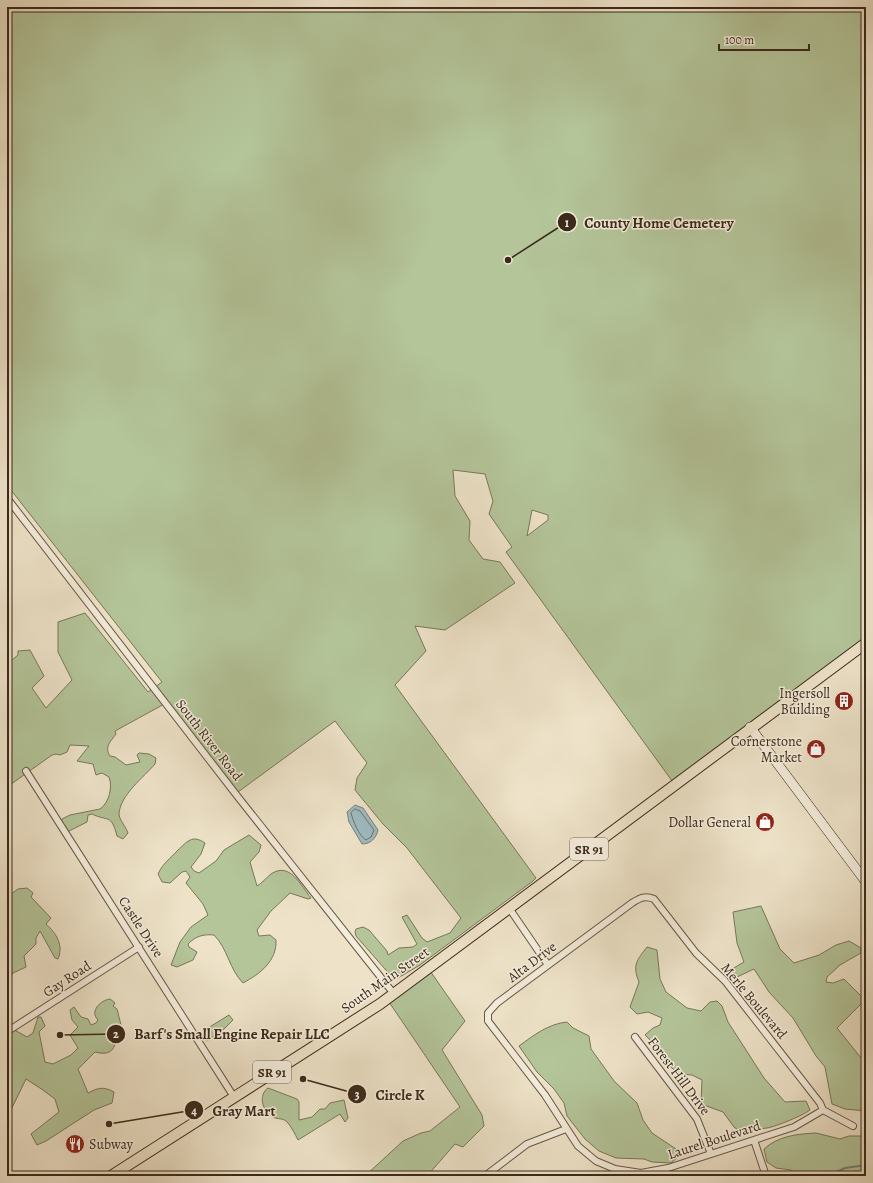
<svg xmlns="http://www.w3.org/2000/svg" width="873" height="1183" viewBox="0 0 873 1183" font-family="Alegreya,serif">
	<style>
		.green { fill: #b4c59a; stroke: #78775a; fill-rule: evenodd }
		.water { fill: #9fbbc1; stroke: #77817e }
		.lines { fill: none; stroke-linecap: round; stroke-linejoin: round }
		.shore { stroke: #6d726e; stroke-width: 1 }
		.stream { stroke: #77817e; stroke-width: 2 }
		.street-casing { stroke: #685846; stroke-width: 8 }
		.secondary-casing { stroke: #3b291a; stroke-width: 10 }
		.primary-casing { stroke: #3b291a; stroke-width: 12 }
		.street { stroke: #f4eddc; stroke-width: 6 }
		.secondary { stroke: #f4eddc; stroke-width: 9 }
		.primary { stroke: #eee3c9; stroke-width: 10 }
		.rail { stroke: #3b291a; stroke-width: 2; stroke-dasharray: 7 7; stroke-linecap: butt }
		.labels { text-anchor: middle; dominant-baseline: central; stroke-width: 3; stroke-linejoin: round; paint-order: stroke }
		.shield { fill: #f4eddc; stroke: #726454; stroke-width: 1 }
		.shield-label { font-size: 13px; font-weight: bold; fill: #3b291a }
		.poi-label { font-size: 14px; fill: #3b291a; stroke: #f4eddc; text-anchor: end }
		.street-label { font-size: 14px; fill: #3b291a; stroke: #f4eddc }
		.leader { fill: none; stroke: #3b291a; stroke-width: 1.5 }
		.callout-dot { fill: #3b291a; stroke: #f4eddc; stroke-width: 1.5 }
		.mark-label { font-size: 12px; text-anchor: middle; font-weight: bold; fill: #fff }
		.callout-label { font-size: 15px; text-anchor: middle; font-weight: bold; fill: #3b291a; stroke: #f4eddc; stroke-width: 3; stroke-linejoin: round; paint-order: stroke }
	</style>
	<rect width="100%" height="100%" fill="#eee3c9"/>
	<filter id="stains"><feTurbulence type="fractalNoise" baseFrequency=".005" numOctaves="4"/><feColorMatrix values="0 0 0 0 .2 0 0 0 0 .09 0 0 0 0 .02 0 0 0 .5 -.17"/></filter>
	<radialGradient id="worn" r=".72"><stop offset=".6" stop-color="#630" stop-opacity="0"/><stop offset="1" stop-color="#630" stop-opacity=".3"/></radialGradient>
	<path class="green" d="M7 7H866V643L675 785 506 552 512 547 489 514 493 501 485 474 453 470 455 496 470 521 469 540 483 559 500 562 515 583 445 630 415 626 426 651 395 685 536 878 533 881 420 965 398 978 392 977 356 936 355 932 356 929 363 927 369 930 387 951 388 955 399 948 413 947 417 944 402 917 407 915 422 938 427 942 450 933 461 918 407 848 383 824 355 790 357 778 367 763 335 721 238 792 168 702 115 731 116 734C111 741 104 747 110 756L115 757 126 765 140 762 137 755 139 753 149 754 156 758 155 764C144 777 120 795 119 814 119 819 126 827 128 833L123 839 117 836C111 813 108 822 92 814L88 815 87 822 69 831 65 829 61 822 62 819 70 815 100 809C109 803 113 787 109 777L102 773 96 775 93 764 77 761 89 746 70 745 67 752 60 755 56 754 52 755 7 787V664L18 655V651L30 650 44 676 32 688 46 708 72 680 58 652V622L85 613 148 692 162 682 7 485ZM532 510 548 515V520L527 536Z
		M249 835 261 845 259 852 250 862 257 886C262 883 266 878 271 874 290 861 301 886 311 898L308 899 290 893 271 911 257 930 259 936 270 935 276 940C277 961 260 974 243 983 229 969 228 949 214 935 203 934 196 936 188 944L189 947 197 952 193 960 177 967 171 965 180 942 191 927 208 915 203 904 186 883 190 877 186 871 182 872 170 883 162 882 158 874C163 863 170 859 178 850 187 842 192 834 205 843L201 854 191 867 194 871 199 873 216 861 224 850Z
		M27 888 33 893 31 897 51 918 46 924C56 933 64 945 58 959L55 958 40 931 36 938V944L24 956 26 967 13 973 7 982V897L18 889Z
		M761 906 780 949 794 963 819 955 836 945 849 941 861 948V953L840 965 827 977 826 982 833 983 844 979 865 1000 837 1028 866 1064V1111L845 1109 832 1104 825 1067 816 1056 793 1018 769 992 754 969 735 978 727 972 744 962 737 943 733 912Z
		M647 947 657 950 660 979 666 992 687 1008 701 1011 710 1002 717 1001 722 1006 728 1022 764 1078 785 1102 806 1101 810 1110C804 1115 775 1127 767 1128 758 1129 751 1130 742 1133L734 1127 723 1112 701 1104 702 1080 692 1075 679 1074 665 1062 659 1049 645 1035 653 1028 660 1025 662 1018 648 1012 637 1014 630 1007 639 982C632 965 637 960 647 947Z
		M428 968 465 1021 442 1050 482 1115 484 1126 463 1147 455 1144 427 1176H365L403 1141 421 1133 430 1131 460 1107 387 999Z
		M110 999 115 1003 113 1006 117 1009 122 1029C113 1041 118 1058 95 1052L78 1069 88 1093C98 1088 103 1086 114 1092L112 1103 94 1110 46 1141 37 1145 31 1134 59 1112 55 1099 43 1090 26 1079 7 1118V1005L11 1028 27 1037 33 1033 38 1017H41L45 1026 39 1032 45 1062 53 1064 71 1055 78 1048 70 1035 78 1027 72 1020 70 1010 74 1007 81 1017 88 1019 91 1025 96 1023 98 1020C89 1011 101 1000 110 999Z
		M229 1015 233 1020 224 1029 207 1041 204 1039 203 1035 208 1028Z
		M567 1022 573 1028 589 1036 591 1049 614 1081 637 1103 643 1120 652 1133 676 1149 678 1157 671 1163 652 1162 644 1159 616 1158 599 1151 585 1139 567 1116 564 1103 554 1089 537 1072 519 1046C534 1035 548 1024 567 1022Z
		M268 1088 297 1099 299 1102V1120L312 1117 320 1109H325L330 1103 344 1100 348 1118 345 1122 340 1114 298 1140C295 1134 292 1128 288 1123 283 1117 278 1120 273 1117 262 1111 258 1095 268 1088Z
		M816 1133 840 1139 849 1136H866V1173L845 1176H799L791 1170 776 1168 767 1162 764 1149C778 1136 797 1134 816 1133Z"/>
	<path class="water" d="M355 805 363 808 378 830C376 838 371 844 362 844L349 822 347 812Z"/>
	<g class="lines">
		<path class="shore" d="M355 809 360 811 374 830 371 837 366 840C359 836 353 821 351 813Z"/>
		<path class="stream" d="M827 1176 845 1168 866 1165"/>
		<g class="street-casing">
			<path id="street" d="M7 498 238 797 394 994
				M26 771 234 1097
				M509 908 548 965
				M8 1031 139 947
				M635 1037 697 1119 711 1154
				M823 1110 794 1127 668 1168 641 1173 615 1169 596 1161 578 1146 545 1095 488 1021V1013L497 1003 632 903C640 898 645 895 654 899L696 953 725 981 820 1103 823 1110 853 1126
				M754 1140 766 1176
				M485 1176 527 1144 566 1129"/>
		</g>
		<g class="secondary-casing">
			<path id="secondary" d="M750 727 866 882"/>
		</g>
		<g class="primary-casing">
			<path id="primary" d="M111 1176 380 1004 866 643"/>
		</g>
		<use href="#street" class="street"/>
		<use href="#secondary" class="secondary"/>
		<use href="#primary" class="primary"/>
		<path class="rail" d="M7 1158 11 1176"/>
	</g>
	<defs>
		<g id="building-disc" transform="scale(1)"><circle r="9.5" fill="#8f2418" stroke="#f4eddc"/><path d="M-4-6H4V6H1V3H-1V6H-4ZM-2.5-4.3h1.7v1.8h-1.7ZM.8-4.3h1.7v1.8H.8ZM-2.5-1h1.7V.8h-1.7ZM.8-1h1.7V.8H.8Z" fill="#fff"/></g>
		<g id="shop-disc" transform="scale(1)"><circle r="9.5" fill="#8f2418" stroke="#f4eddc"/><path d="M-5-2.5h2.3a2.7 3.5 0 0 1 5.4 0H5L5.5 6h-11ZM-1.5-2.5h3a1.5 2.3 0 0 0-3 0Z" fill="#fff"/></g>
		<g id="restaurant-disc" transform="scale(1)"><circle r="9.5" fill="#8f2418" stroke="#f4eddc"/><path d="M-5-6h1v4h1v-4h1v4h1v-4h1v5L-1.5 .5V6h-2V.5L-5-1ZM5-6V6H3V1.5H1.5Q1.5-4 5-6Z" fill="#fff"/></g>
	</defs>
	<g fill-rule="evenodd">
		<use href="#building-disc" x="844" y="701"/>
		<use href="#shop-disc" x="816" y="749"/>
		<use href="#shop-disc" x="765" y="822"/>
		<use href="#restaurant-disc" x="75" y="1144"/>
	</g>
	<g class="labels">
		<g class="shield">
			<rect x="570" y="838" width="38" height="22" rx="3"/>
			<rect x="253" y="1061" width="38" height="22" rx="3"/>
		</g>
		<g class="shield-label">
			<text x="589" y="849">SR 91</text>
			<text x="272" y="1072">SR 91</text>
		</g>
		<g class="poi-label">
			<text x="830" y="693">Ingersoll<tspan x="830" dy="16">Building</tspan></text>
			<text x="802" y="741">Cornerstone<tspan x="802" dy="16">Market</tspan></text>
			<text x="751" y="822">Dollar General</text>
			<text x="89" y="1144" text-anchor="start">Subway</text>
		</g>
		<g class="street-label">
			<text transform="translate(209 740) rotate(52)">South River Road</text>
			<text transform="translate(141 927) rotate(57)">Castle Drive</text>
			<text transform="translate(532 962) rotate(-37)">Alta Drive</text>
			<text transform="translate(67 979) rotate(-33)">Gay Road</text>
			<text transform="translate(385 980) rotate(-35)">South Main Street</text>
			<text transform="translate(754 1001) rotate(50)">Merle Boulevard</text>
			<text transform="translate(679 1076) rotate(53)">Forest Hill Drive</text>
			<text transform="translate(714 1140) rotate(-18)">Laurel Boulevard</text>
		</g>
	</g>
	<path class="leader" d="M508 260L567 222M60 1035L116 1034M303 1079L357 1094M109 1124L194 1110"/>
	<g class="callout-dot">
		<circle cx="508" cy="260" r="4"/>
		<circle cx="60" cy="1035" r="4"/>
		<circle cx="303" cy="1079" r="4"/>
		<circle cx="109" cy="1124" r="4"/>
		<circle cx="567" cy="222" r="10"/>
		<circle cx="116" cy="1034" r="10"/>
		<circle cx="357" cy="1094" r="10"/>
		<circle cx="194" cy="1110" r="10"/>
	</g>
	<g class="mark-label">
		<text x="567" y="227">1</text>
		<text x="116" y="1038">2</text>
		<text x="357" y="1099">3</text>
		<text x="194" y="1115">4</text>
	</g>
	<g class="callout-label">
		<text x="659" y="228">County Home Cemetery</text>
		<text x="232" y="1039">Barf's Small Engine Repair LLC</text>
		<text x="400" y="1100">Circle K</text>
		<text x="244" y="1116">Gray Mart</text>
	</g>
	<rect width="873" height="1183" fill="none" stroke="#eee3c9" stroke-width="24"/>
	<rect x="8" y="8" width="857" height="1167" fill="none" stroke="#3b291a" stroke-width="2"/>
	<rect x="12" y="12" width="849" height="1159" fill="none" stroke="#3b291a"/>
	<path d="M719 44v6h90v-6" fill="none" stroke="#3b291a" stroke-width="2"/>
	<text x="725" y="44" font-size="12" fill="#3b291a" stroke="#f4eddc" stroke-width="3" paint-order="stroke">100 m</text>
	<rect width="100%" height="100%" filter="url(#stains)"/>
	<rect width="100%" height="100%" fill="url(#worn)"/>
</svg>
